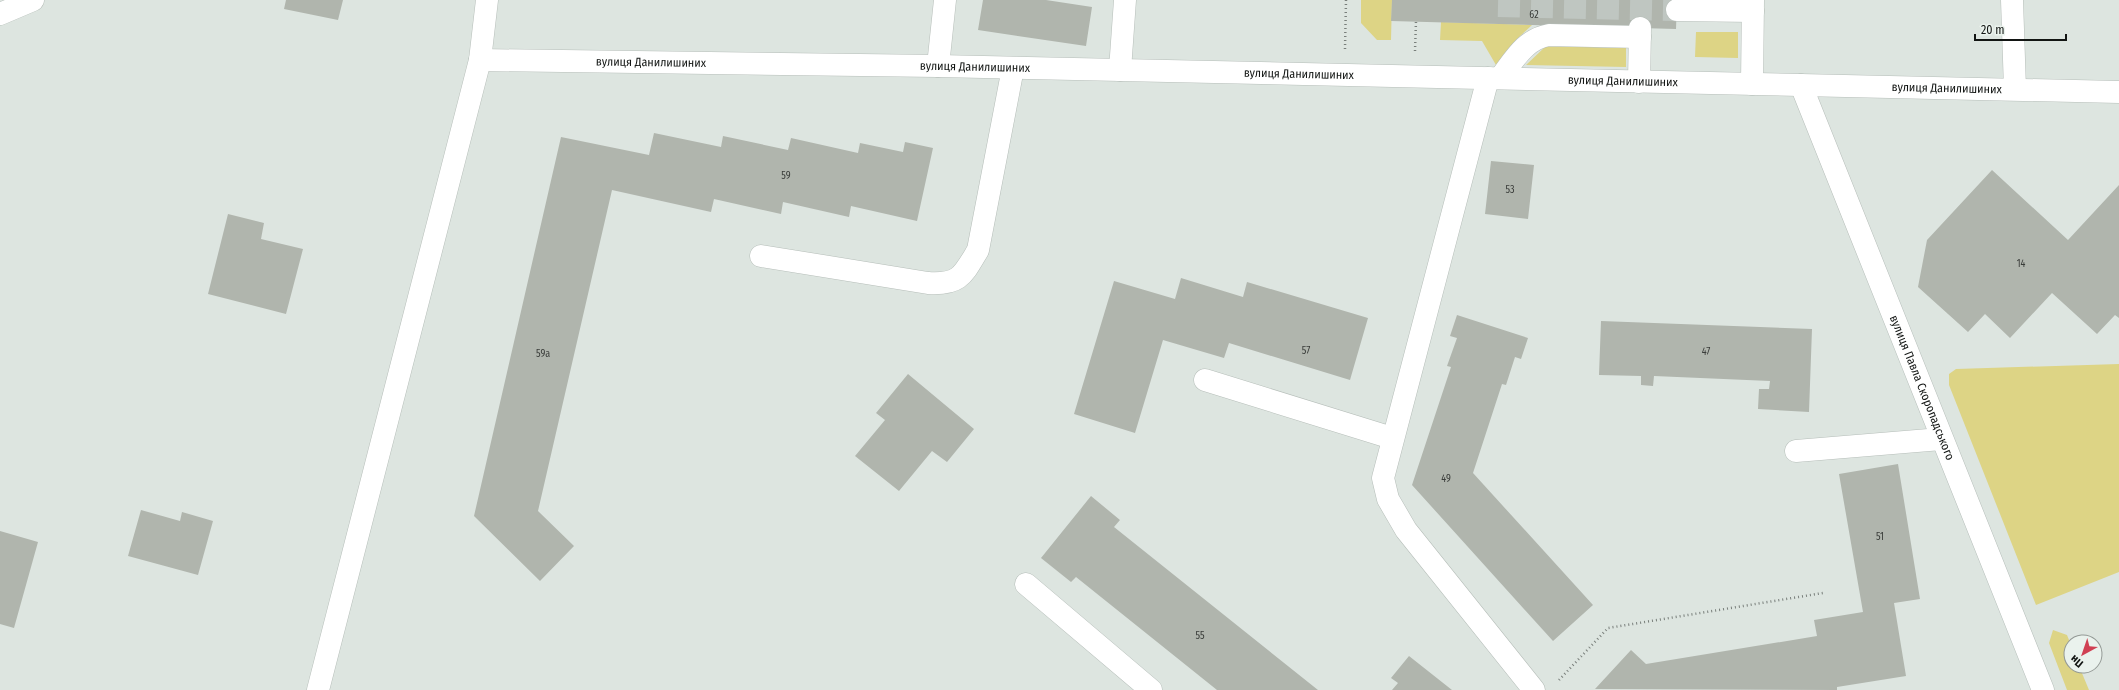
<svg xmlns="http://www.w3.org/2000/svg" width="2119" height="690" viewBox="0 0 2119 690" font-family="'Fira Sans Condensed',sans-serif">
	<style>
		.green { fill: #ddd485 }
		.building { fill: #b0b5ad }
		.lines { fill: none; stroke-linecap: round; stroke-linejoin: round }
		.minor-tunnel { stroke: #bfc6c1; stroke-width: 22; stroke-dasharray: 22 11; stroke-linecap: butt }
		.minor-casing { stroke: #b6beb9; stroke-width: 23 }
		.path { stroke: #797f7b; stroke-width: 2.5; stroke-dasharray: 1 3; stroke-linecap: butt }
		.minor { stroke: #fff; stroke-width: 22 }
		.labels { text-anchor: middle; dominant-baseline: central; stroke-width: 3; stroke-linejoin: round; paint-order: stroke }
		.number-label { font-size: 10px; fill: #3a3d3a }
		.street-label { font-size: 12px; fill: #121513; stroke: #eaf2ed }
	</style>
	<rect width="100%" height="100%" fill="#dde5e0"/>
	<path class="green" d="M1361 0H1392L1391 40H1377L1361 23Z
		M1441 22 1532 25 1517 39 1496 65 1482 41 1440 40Z
		M1696 32H1738V58L1695 57Z
		M1546 46 1626 48V67L1526 65Z
		M2119 364V572L2036 605 1949 385V374L1956 369Z
		M2053 630 2067 635 2071 645V666H2079L2089 690H2067L2049 643Z"/>
	<path class="building" d="M286 0H343L338 20 284 9Z
		M983 0H1046L1092 7 1086 46 978 30Z
		M1392 0H1677L1676 29 1391 21Z
		M654 133 721 147 723 136 788 150 791 138 858 153 860 143 903 152 905 142 933 148 917 221 851 206 849 217 783 202 781 214 714 199 711 212 612 190 538 511 574 546 540 581 474 516 561 137 649 155Z
		M1491 161 1534 165 1528 219 1485 214Z
		M1992 170 2068 240 2119 185V318L2115 315 2097 334 2052 293 2010 338 1985 314 1968 332 1918 287 1927 240Z
		M228 214 264 223 261 239 303 249 286 314 208 294Z
		M1181 278 1243 297 1247 282 1368 318 1350 380 1229 343 1224 358 1163 340 1135 433 1074 414 1114 281 1175 299Z
		M1457 315 1528 338 1521 359 1515 357 1506 385 1502 384 1473 473 1593 605 1553 641 1412 485 1451 367 1447 366 1457 338 1450 336Z
		M1601 321 1812 329 1809 412 1758 409 1759 389H1769L1770 381 1654 376 1653 386 1641 385V376L1599 375Z
		M908 374 974 429 947 462 932 451 899 491 855 456 885 420 876 413Z
		M1898 464 1920 599 1894 603 1906 676 1837 687V690L1595 689 1631 650 1646 664 1817 636 1814 620 1863 612 1839 474Z
		M1091 496 1120 520 1114 527 1318 690H1217L1076 577 1071 582 1041 558Z
		M141 510 180 521 182 512 213 521 198 575 128 556Z
		M0 531 38 542 14 628 0 624Z
		M1409 656 1452 690H1392L1398 683 1391 678Z"/>
	<g class="lines">
		<path class="minor-tunnel" d="M1498 6 1677 10"/>
		<g class="minor-casing">
			<g id="minor">
				<path d="M2012 0 2015 89"/>
				<path d="M1677 10 1753 11"/>
				<path d="M0 14 33 0"/>
				<path id="s1" d="M480 60 938 66 2119 92"/>
				<path d="M938 66 945 0"/>
				<path d="M1120 70 1125 0"/>
				<path d="M1488 78 1383 478 1388 499 1406 530 1534 690"/>
				<path d="M1500 78C1514 60 1525 39 1549 35L1640 37"/>
				<path d="M1639 82 1640 28"/>
				<path d="M1752 84 1753 0"/>
				<path id="s2" d="M1801 85 2043 690"/>
				<path d="M761 256 928 283C960 285 963 275 978 250L1013 68"/>
				<path d="M1205 380 1392 438"/>
				<path d="M1796 451 1941 439"/>
				<path d="M1026 584 1151 690"/>
				<path d="M318 690 480 60 487 0"/>
			</g>
		</g>
		<path class="path" d="M1345 49 1346 0
			M1415 51 1416 21
			M1559 680 1608 628 1823 593"/>
		<use href="#minor" class="minor"/>
	</g>
	<g class="labels">
		<g class="number-label">
			<text x="1534" y="15">62</text>
			<text x="786" y="176">59</text>
			<text x="1510" y="190">53</text>
			<text x="2021" y="264">14</text>
			<text x="1306" y="351">57</text>
			<text x="1706" y="352">47</text>
			<text x="543" y="354">59а</text>
			<text x="1446" y="479">49</text>
			<text x="1880" y="537">51</text>
			<text x="1200" y="636">55</text>
		</g>
		<g class="street-label">
			<text stroke="none"><textPath href="#s1" startOffset="171">вулиця Данилишиних</textPath></text>
			<text stroke="none"><textPath href="#s1" startOffset="495">вулиця Данилишиних</textPath></text>
			<text stroke="none"><textPath href="#s1" startOffset="819">вулиця Данилишиних</textPath></text>
			<text stroke="none"><textPath href="#s1" startOffset="1143">вулиця Данилишиних</textPath></text>
			<text stroke="none"><textPath href="#s1" startOffset="1467">вулиця Данилишиних</textPath></text>
			<text stroke="none"><textPath href="#s2" startOffset="326">вулиця Павла Скоропадського</textPath></text>
		</g>
	</g>
	<g transform="translate(2083 654) rotate(220)"><circle r="19" fill="#eaf2ed" stroke="#949a96"/>
	<path d="M0-3L7 15L0 10L-7 15Z" fill="#d04053"/>
	<text y="-6" font-size="11" font-weight="bold" text-anchor="middle" fill="#121513">Пн</text>
	</g>
	<path d="M1975 34v6h91v-6" fill="none" stroke="#121513" stroke-width="2"/>
	<text x="1981" y="34" font-size="12" fill="#121513" stroke="#eaf2ed" stroke-width="3" paint-order="stroke">20 m</text>
</svg>
